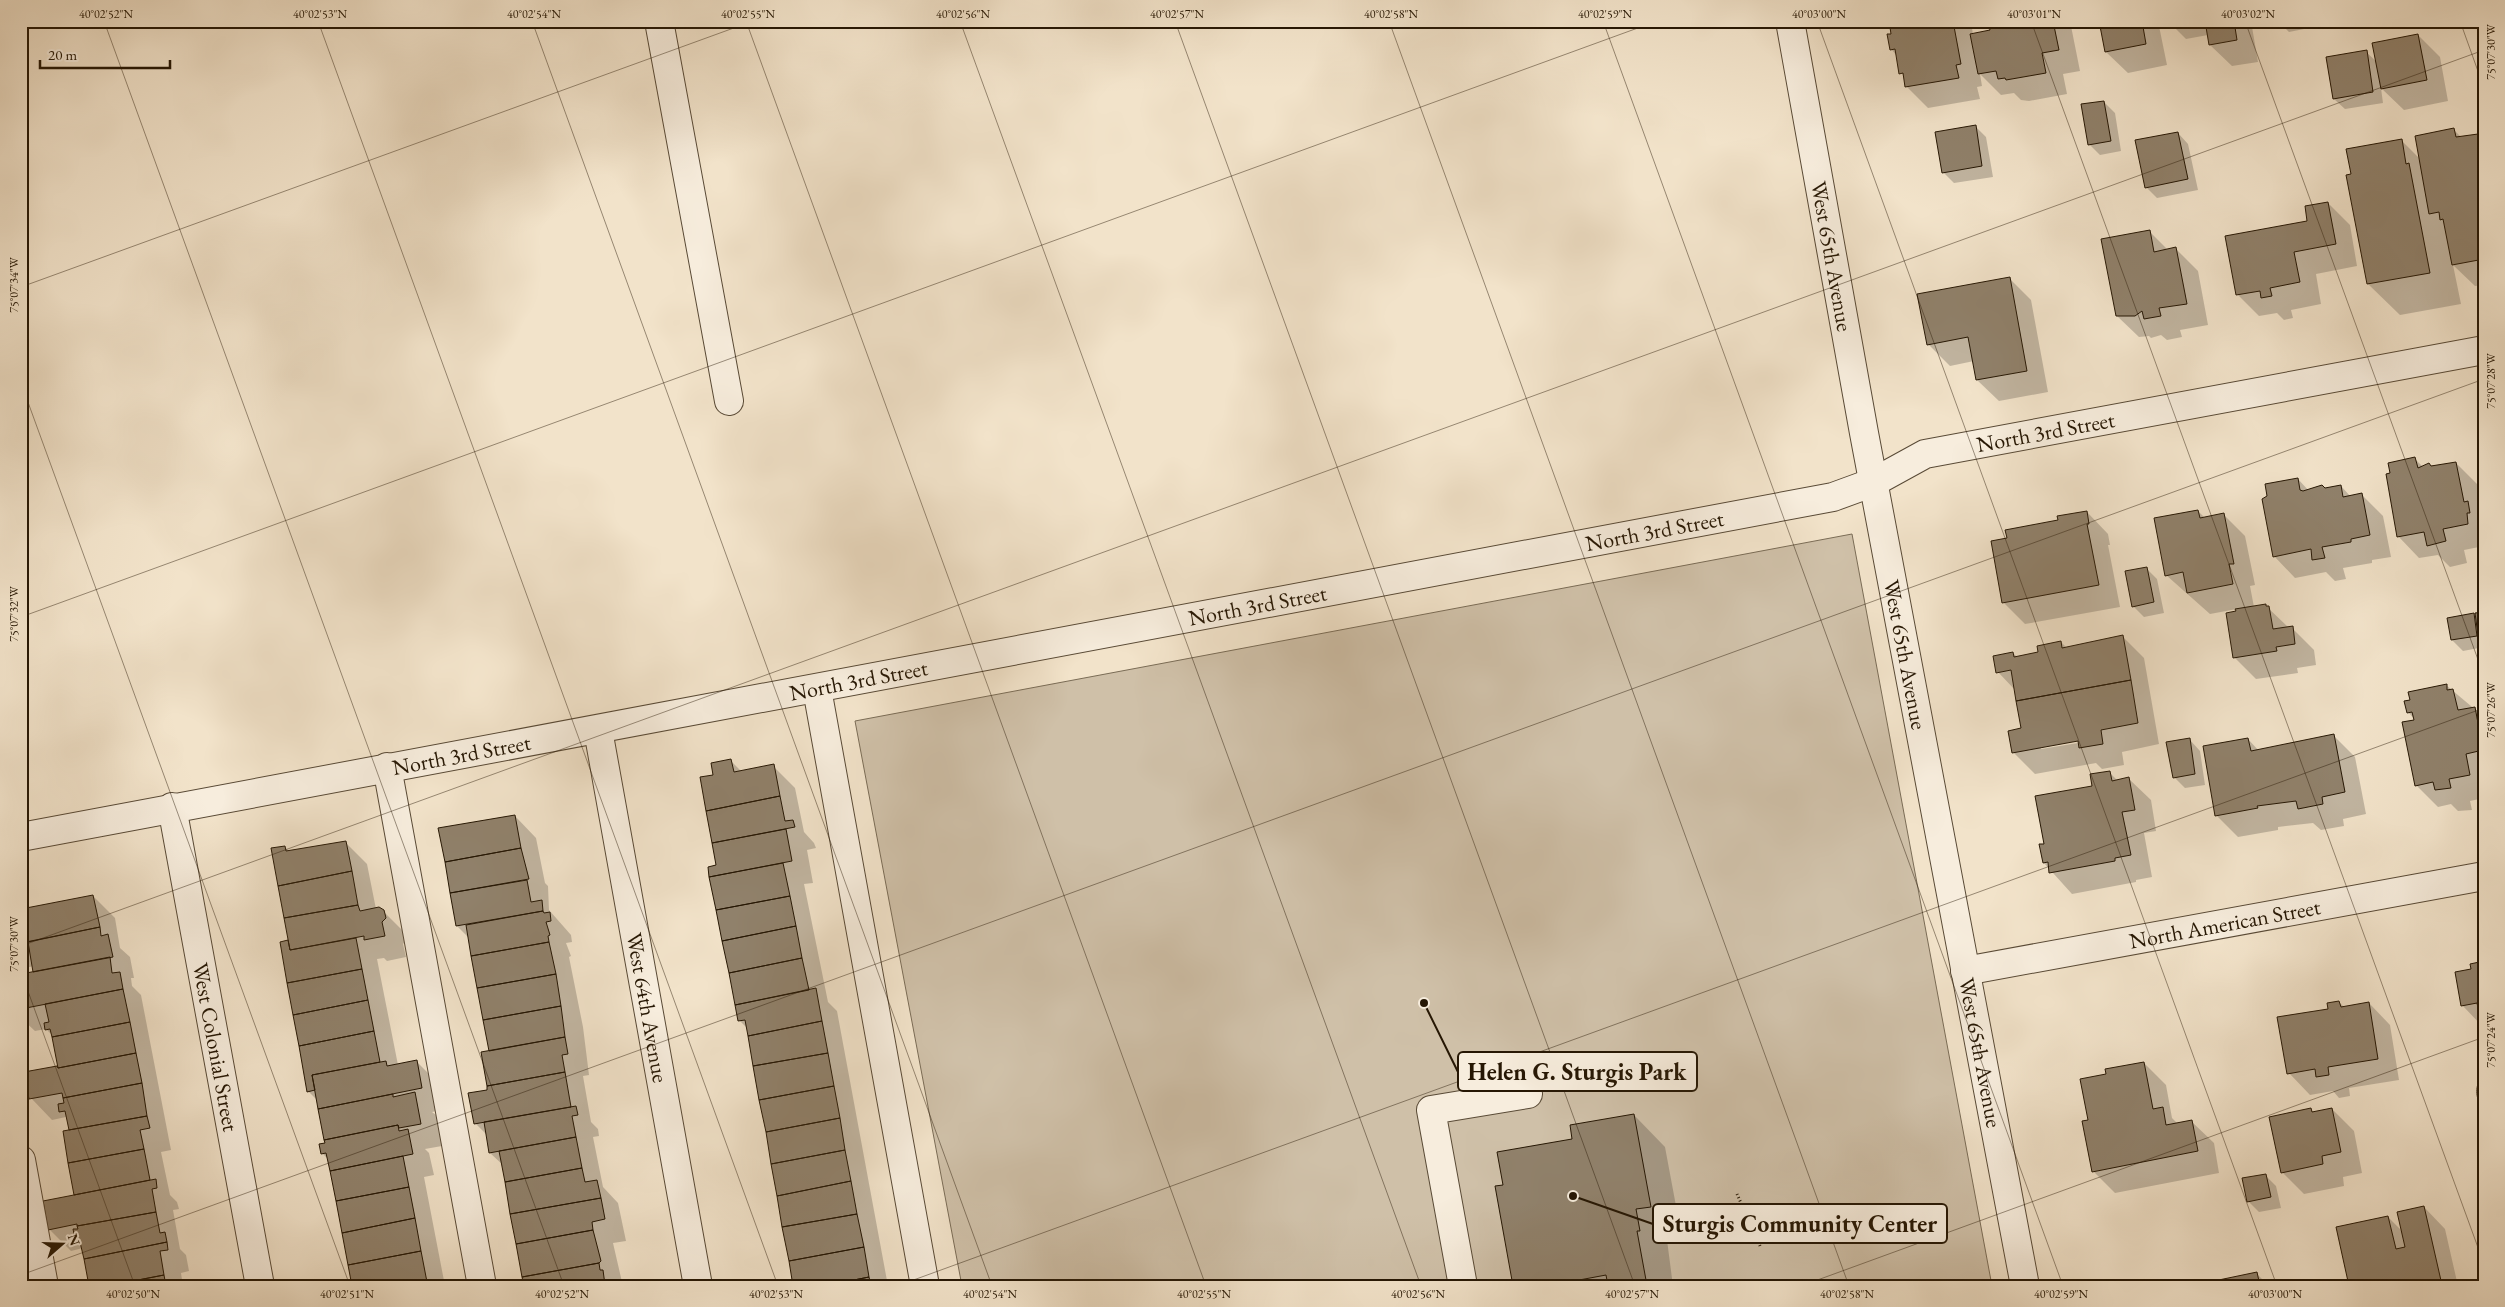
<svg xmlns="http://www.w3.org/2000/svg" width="2505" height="1307" viewBox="0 0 2505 1307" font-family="'EB Garamond',serif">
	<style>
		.green { fill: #cfc0a8; stroke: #7a6c56 }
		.water { fill: #ad9e87; stroke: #776853 }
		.shadow { fill: #0003; fill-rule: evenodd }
		.building { fill: #90816b; stroke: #261704 }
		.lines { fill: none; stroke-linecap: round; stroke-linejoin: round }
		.minor-casing { stroke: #594a36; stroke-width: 30 }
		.path { stroke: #261704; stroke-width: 3; stroke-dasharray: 1 2.5; stroke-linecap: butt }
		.minor { stroke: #f7eddd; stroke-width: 28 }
		.ticks { fill: none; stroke: #261704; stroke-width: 1; stroke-opacity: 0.45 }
		.labels { text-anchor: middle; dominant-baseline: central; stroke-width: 4.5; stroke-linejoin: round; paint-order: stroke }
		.street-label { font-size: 22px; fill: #261704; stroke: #f7eddd }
		.leader { fill: none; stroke: #261704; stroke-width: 2 }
		.callout-dot { fill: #261704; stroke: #f7eddd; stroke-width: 2 }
		.callout { fill: #f7eddd; stroke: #261704; stroke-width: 2 }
		.callout-label { font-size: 24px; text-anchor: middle; font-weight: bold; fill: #261704 }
		.neatline { fill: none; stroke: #261704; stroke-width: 2 }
		.ticks-label { font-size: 12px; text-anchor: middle; fill: #261704 }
	</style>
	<rect width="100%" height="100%" fill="#f2e3ca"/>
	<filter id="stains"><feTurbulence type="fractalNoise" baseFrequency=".004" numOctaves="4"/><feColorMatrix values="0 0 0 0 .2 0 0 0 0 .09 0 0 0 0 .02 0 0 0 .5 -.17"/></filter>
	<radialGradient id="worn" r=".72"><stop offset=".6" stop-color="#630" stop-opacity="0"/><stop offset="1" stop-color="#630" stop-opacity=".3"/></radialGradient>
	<path class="green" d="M1852 534 1992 1286H962L855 721Z"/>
	<path class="water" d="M2484 1076V1107C2474 1098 2474 1085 2484 1076Z"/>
	<path class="shadow" d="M1890 21H1971L1973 35 1991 31 1990 21H2070L2080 71 2063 74 2067 94 2029 101 2021 100 2014 93 2001 95 1980 74 1982 86 1977 87 1980 99 1928 108 1906 86 1897 56 1891 49 1892 35Z
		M2097 21H2158L2167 65 2128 73 2106 52 2101 26Z
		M2168 21H2251L2258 62 2232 66 2210 45 2208 35 2186 39Z
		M2278 21H2313L2314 27 2289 32Z
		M2418 35 2440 57 2448 101 2404 110 2381 88 2383 103 2345 109 2334 99 2366 52 2377 62Z
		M2104 102 2115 113 2121 151 2100 155 2089 144Z
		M1975 126 1986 137 1993 177 1954 183 1943 172Z
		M2454 130 2462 138 2477 135 2484 141V285L2475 286 2453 265 2461 304 2400 315 2368 284 2352 175 2401 140 2420 159Z
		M2178 133 2188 144 2198 190 2157 198 2146 187Z
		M2328 203 2350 225 2357 266 2316 274 2321 304 2291 310 2293 318 2284 320 2277 313 2259 316 2237 294Z
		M2149 231 2168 250 2176 249 2198 271 2208 325 2180 330 2182 337 2167 340 2161 335 2151 338 2149 336 2139 337 2117 316Z
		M2009 278 2031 300 2048 392 1999 401 1977 380 1974 361 1950 366 1928 344Z
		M2415 459 2423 467 2456 463 2478 485 2484 517V546L2464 550 2467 563 2450 567 2438 555 2419 558 2398 536Z
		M2298 479 2309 491 2341 486 2351 497 2362 495 2383 516 2391 557 2372 560V563L2343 568 2346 579 2335 581 2326 572 2295 578 2274 556Z
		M2198 511 2205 518 2223 514 2245 536 2255 585 2250 586 2254 607 2265 605 2289 628H2292L2314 650 2316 665 2297 668 2298 673 2256 679 2234 657 2237 609 2210 614 2166 575Z
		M2087 512 2108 534 2110 545H2108L2120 607 2025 624 2003 602 2009 539Z
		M2146 568 2157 579 2164 613 2144 617 2133 606Z
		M2484 613V647L2463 651 2452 640 2449 619 2473 615 2477 619Z
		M2123 637 2144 658 2159 744 2122 752 2124 765 2102 769 2096 763 2035 774 2013 752 2022 729 2015 690 1998 672 2013 653 2017 657 2040 653 2061 642 2067 648ZM2084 739V742L2041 749V747Z
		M2446 685 2484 717V798L2470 801 2472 810 2458 811 2451 804 2438 807 2416 785V721L2408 712Z
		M2333 735 2355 757 2366 814 2343 819 2344 826 2321 830 2313 823 2278 827V830L2238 837 2216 815 2248 739 2259 751Z
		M2190 740 2200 751 2205 785 2185 788 2174 777Z
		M731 761 742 772 773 766 795 788 804 832 814 843 816 848 807 850 813 883 804 884 828 1002 837 1011 888 1286H795L748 1029 739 1020 709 868 718 866 701 778 715 776Z
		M2109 772 2118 781 2129 779 2151 800 2156 831 2144 833 2152 877 2136 880V882L2072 894 2044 863 2045 845 2094 787Z
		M515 816 536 838 545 883 548 886 549 910 571 935 572 942 566 943 571 956 569 957 583 1027 589 1075 583 1076 591 1122 598 1129 599 1136 593 1137 603 1187 618 1203 626 1241 613 1243 622 1282 619 1283 620 1286H525L503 1165 490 1153 487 1135 475 1123 489 1091 490 1052 469 938 457 926 440 829Z
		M345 842 367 864 376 909 383 911 405 933 407 940 403 944 406 957 387 961 384 958 377 959 398 1065 417 1062 438 1083 443 1110 432 1112 436 1115 442 1146 425 1149 429 1153 434 1175 424 1177 445 1286H353L329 1160 322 1153 326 1144 318 1101 308 1091 281 943 289 941 285 847 290 852Z
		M93 896 115 918 120 948 130 957 134 978H131L132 986 141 995 171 1150 161 1152 170 1195 177 1202 179 1209 173 1210 180 1249 186 1255 189 1271 181 1273 183 1286H90L83 1248 71 1251 49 1229 76 1196 71 1131 66 1117 52 1120 31 1098 26 1073 58 1067 52 1035 46 1029 35 1031 21 1018V975L35 973 34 966 25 968 21 964V914Z
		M2473 970 2483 1027 2462 1005Z
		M2339 1002 2344 1007 2369 1003 2390 1025 2399 1080 2349 1088 2350 1096 2339 1098 2333 1091 2310 1095 2289 1073 2330 1010Z
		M2144 1063 2166 1085 2172 1118 2178 1124 2192 1122 2214 1143 2219 1173 2115 1193 2093 1171 2090 1121Z
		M2332 1109 2354 1131 2362 1173 2343 1177 2344 1186 2304 1194 2282 1172 2311 1110 2314 1113Z
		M1634 1115 1665 1147 1682 1238 1667 1240 1673 1286H1515L1505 1186 1574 1140Z
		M2265 1175 2276 1186 2281 1208 2259 1212 2248 1201Z
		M2424 1207 2445 1229 2458 1286H2351L2388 1217 2403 1232Z
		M2256 1273 2269 1286H2196Z"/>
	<path class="building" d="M1889 21H1953L1961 64 1956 65 1959 78 1905 87 1903 73 1899 74 1895 49 1890 50 1887 34H1891Z
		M1988 21H2053L2059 50 2042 53 2046 73 2006 80 2005 78 1998 79 1996 71 1978 74 1970 34 1990 30Z
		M2099 21H2142L2146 44 2105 52Z
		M2205 21H2234L2237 40 2209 45Z
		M2418 34 2427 80 2381 89 2372 43Z
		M2367 50 2373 92 2333 99 2326 57Z
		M2104 101 2111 141 2088 145 2081 104Z
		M1976 125 1982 166 1942 173 1935 132Z
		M2454 128 2456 137 2478 134 2482 152H2484V259L2452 265 2443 219 2440 220 2439 212 2429 214 2415 136Z
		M2178 132 2188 179 2145 188 2135 140Z
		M2402 139 2406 164 2409 163 2430 273 2367 284 2346 175 2351 174 2346 149Z
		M2328 202 2336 244 2294 252 2300 282 2270 288 2272 296 2261 298 2260 291 2236 295 2225 236 2307 221 2305 206Z
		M2150 230 2154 252 2176 247 2187 304 2159 308 2161 316 2144 319 2142 311 2135 316H2116L2101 239Z
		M2010 277 2027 371 1976 380 1968 337 1927 345 1917 294Z
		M2479 436H2484V460Z
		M2415 457 2418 468 2429 463 2431 466 2456 462 2464 502 2468 501 2470 513H2467L2468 524 2443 529 2446 541 2427 546 2424 532 2397 537 2386 474 2390 473 2388 463Z
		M2298 478 2300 490 2303 491 2322 485 2325 488 2341 485 2343 497 2362 493 2370 535 2351 539V542L2322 547 2325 558 2312 560 2311 549 2273 557 2262 499 2267 496 2265 484Z
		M2198 510 2200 518 2224 513 2234 564H2229L2233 584 2187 593 2183 572 2165 576 2154 518Z
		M2087 511 2089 524H2087L2099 585 2002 603 1991 541 2007 538 2005 530 2058 520 2057 516Z
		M2147 567 2154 602 2132 607 2125 571Z
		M2266 604V606H2269L2273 629 2293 626 2295 644 2276 647 2277 651 2233 658 2226 613 2236 611 2235 609Z
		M2484 612V634L2478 635 2475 613Z
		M2474 613 2477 636 2451 640 2447 618Z
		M2123 635 2131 680 2016 701 2011 670 1996 673 1993 656 2013 652 2014 657 2038 652 2037 646 2061 641 2062 648Z
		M2131 680 2138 723 2101 730 2103 744 2079 748 2078 741 2012 753 2008 731 2021 728 2016 701Z
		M2447 684V690L2453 689 2458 710 2475 707 2483 750 2466 754 2470 775 2449 779 2451 788 2435 790 2433 782 2415 786 2402 722 2414 720 2412 712 2407 713 2404 701 2410 700 2408 692Z
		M2334 734 2345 792 2322 797 2323 804 2298 809 2296 801 2257 806 2258 808 2215 816 2203 746 2248 738 2251 751Z
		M2190 738 2195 774 2173 778 2166 742Z
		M731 759 734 772 774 764 780 796 706 811 700 777 713 775 711 763Z
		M2110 771 2112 781 2129 777 2135 810 2122 812 2131 855 2115 858V861L2049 873 2048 862 2043 863 2039 844H2044L2035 796 2092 786 2090 774Z
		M780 796 785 821 793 820 795 827 712 843 706 811Z
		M515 815 521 848 445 862 438 828Z
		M786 829 792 861 709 877 708 867 716 865 712 843Z
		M346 841 352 871 278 886 271 848 285 846 286 851Z
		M521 848 529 879 450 893 445 862Z
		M783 863 790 896 716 910 709 877Z
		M352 871 358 905 284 918 278 886Z
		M527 880 531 902 542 900 543 911 456 926 450 893Z
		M93 895 100 927 21 943V909Z
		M790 896 796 926 722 941 716 910Z
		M358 905 360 911 379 907 384 910 386 918 382 922 385 936 364 940V936L290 950 284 918Z
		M543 911 544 913 550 912 551 921 546 922 550 935 548 936 549 942 471 956 466 925Z
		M796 926 802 958 729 973 722 941Z
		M100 927 101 936 108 934 113 957 33 972 28 942Z
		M356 938 362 969 287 983 280 942 288 940 290 950Z
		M549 942 556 974 477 988 471 956Z
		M110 957 112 973 120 972 123 989 21 1009V974Z
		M802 958 809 990 735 1005 729 973Z
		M2484 961V1033L2483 1034 2477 1003 2461 1006 2455 972 2471 969 2470 964Z
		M362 969 368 1000 293 1015 287 983Z
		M556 974 561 1006 483 1020 477 988Z
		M816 988 822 1021 748 1036 745 1020 738 1021 735 1005Z
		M123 989 130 1022 52 1037 50 1029 45 1030 44 1023 49 1022 45 1004Z
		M368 1000 374 1031 299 1046 293 1015Z
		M2339 1001 2341 1007 2369 1002 2378 1059 2328 1067 2329 1075 2316 1077 2315 1069 2287 1074 2277 1017 2328 1009 2327 1003Z
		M561 1006 565 1037 489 1051 483 1020Z
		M822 1021 828 1053 753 1066 748 1036Z
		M130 1022 136 1053 58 1068 52 1037Z
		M374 1031 380 1062 312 1075 315 1090 307 1092 299 1046Z
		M565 1037 568 1054 562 1055 565 1072 487 1086 481 1052Z
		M136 1053 142 1083 63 1098 62 1093 29 1099 24 1072 57 1066 58 1068Z
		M828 1053 834 1086 759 1100 753 1066Z
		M417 1060 422 1088 318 1109 312 1075 386 1061 387 1066Z
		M2144 1062 2153 1109 2163 1107 2166 1125 2192 1120 2198 1151 2092 1172 2082 1121 2088 1120 2080 1079 2106 1074 2105 1069Z
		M565 1072 571 1107 474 1124 468 1093 487 1090V1086Z
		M142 1083 147 1116 69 1130 65 1111 59 1112 58 1104 64 1103 63 1098Z
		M834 1086 840 1118 766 1132 759 1100Z
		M415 1092 421 1124 399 1128 398 1125 324 1140 318 1109 393 1094V1097Z
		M576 1106 578 1115 572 1116 576 1137 489 1153 484 1122Z
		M2311 1108 2312 1112 2332 1108 2341 1152 2322 1156 2323 1164 2281 1173 2269 1117Z
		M1634 1114 1651 1207 1636 1209 1640 1231H1637L1646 1280 1608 1286 1606 1275 1547 1286H1513L1495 1186 1503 1185 1497 1152 1572 1139 1570 1125Z
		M147 1116 150 1128 140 1130 144 1149 68 1163 63 1131Z
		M840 1118 845 1150 771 1164 766 1132Z
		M398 1125 399 1131 408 1129 413 1154 330 1171 326 1153 321 1154 319 1144 325 1143 324 1140Z
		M576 1137 582 1168 505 1182 499 1151Z
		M144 1149 150 1180 74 1195 68 1163Z
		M845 1150 851 1181 777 1196 771 1164Z
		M403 1156 409 1187 336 1201 330 1171Z
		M582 1168 585 1182 597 1180 601 1198 510 1214 505 1182Z
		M2266 1174 2271 1197 2247 1202 2242 1178Z
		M156 1179 157 1188 152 1189 156 1212 77 1226V1224L48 1230 43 1201Z
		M851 1181 857 1214 782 1227 777 1196Z
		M409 1187 415 1218 342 1233 336 1201Z
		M601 1198 605 1219 592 1222 593 1230 516 1244 510 1214Z
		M2424 1206 2442 1285 2349 1286 2336 1227 2388 1216 2396 1249 2405 1247 2397 1212Z
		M156 1212 160 1233 165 1232 167 1242 84 1259 79 1238 75 1239 73 1229H78L77 1226Z
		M857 1214 864 1247 789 1261 782 1227Z
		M415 1218 421 1251 348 1265 342 1233Z
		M593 1230 601 1261 599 1263 522 1277 516 1244Z
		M167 1242 168 1250 160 1251 164 1275 107 1286H89L84 1259Z
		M864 1247 869 1277 824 1286H793L789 1261Z
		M421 1251 427 1282 407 1286H352L348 1265Z
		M599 1263 600 1270H603L605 1285 524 1286 522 1277Z
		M2257 1272 2260 1286H2190Z
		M164 1275 166 1286H107Z
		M869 1277 871 1286H824Z
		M427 1282 428 1286H407Z"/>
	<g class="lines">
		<g class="minor-casing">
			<g id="minor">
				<path d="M659 21 729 401"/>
				<path id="s1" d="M1790 21 1864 433 2025 1286"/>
				<path d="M817 689 925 1286"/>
				<path id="s2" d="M598 730 698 1286"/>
				<path d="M387 767 482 1286"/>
				<path id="s3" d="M172 807 260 1286"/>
				<path id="s4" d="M21 837 1833 497 1874 482 1925 454 2484 350"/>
				<path id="s5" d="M1965 971 2484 876"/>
				<path d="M21 1160 44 1286"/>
				<path d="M1463 1286 1431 1110 1528 1094"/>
			</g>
		</g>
		<path class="path" d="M1737 1194 1760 1246
			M1564 1283 1565 1286"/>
		<use href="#minor" class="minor"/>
	</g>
	<path class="ticks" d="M104 21 564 1286M318 21 778 1286M532 21 992 1286M746 21 1206 1286M960 21 1421 1286M1175 21 1635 1286M1389 21 1849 1286M1603 21 2063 1286M1817 21 2277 1286M2031 21 2484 1264M2245 21 2484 676M2460 21 2484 88M21 287 753 21M21 383 350 1286M21 617 1657 21M21 946 2484 50M21 972 135 1286M21 1275 2484 379M897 1286 2484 708M1801 1286 2484 1037"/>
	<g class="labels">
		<g class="street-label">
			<text stroke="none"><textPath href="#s1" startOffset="239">West 65th Avenue</textPath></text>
			<text stroke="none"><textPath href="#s4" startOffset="2068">North 3rd Street</textPath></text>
			<text stroke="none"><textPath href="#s4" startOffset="1662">North 3rd Street</textPath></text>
			<text stroke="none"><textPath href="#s4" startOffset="1258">North 3rd Street</textPath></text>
			<text stroke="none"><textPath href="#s1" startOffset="644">West 65th Avenue</textPath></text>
			<text stroke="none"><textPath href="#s4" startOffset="852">North 3rd Street</textPath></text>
			<text stroke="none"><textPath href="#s4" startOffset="448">North 3rd Street</textPath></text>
			<text stroke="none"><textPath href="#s5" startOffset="264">North American Street</textPath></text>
			<text stroke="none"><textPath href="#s2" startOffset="282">West 64th Avenue</textPath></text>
			<text stroke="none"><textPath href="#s3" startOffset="244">West Colonial Street</textPath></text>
			<text stroke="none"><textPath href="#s1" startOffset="1049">West 65th Avenue</textPath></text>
		</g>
	</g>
	<path class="leader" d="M1424 1003L1458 1072M1573 1196L1653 1224"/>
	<g class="callout-dot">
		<circle cx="1424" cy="1003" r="5"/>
		<circle cx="1573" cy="1196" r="5"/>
	</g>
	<g class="callout">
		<rect x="1458" y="1052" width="239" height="39" rx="5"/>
		<rect x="1653" y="1204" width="294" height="39" rx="5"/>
	</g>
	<g class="callout-label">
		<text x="1577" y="1080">Helen G. Sturgis Park</text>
		<text x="1800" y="1232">Sturgis Community Center</text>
	</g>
	<rect width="2505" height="1307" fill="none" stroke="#f2e3ca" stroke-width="55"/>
	<g transform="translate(62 1244) rotate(70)" stroke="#f7eddd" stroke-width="4" paint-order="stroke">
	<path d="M0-4L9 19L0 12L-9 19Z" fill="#261704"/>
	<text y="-8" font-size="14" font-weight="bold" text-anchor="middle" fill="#261704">N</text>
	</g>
	<path d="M40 60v8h130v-8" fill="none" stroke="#261704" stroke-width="2.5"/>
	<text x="48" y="60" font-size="15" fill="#261704" stroke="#f7eddd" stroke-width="4" paint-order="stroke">20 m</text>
	<rect x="28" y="28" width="2450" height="1252" class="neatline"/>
	<g class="ticks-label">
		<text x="106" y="18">40°02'52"N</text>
		<text x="320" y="18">40°02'53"N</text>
		<text x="534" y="18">40°02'54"N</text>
		<text x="748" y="18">40°02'55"N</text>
		<text x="963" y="18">40°02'56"N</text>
		<text x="1177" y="18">40°02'57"N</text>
		<text x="1391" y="18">40°02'58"N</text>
		<text x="1605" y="18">40°02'59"N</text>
		<text x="1819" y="18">40°03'00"N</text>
		<text x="2034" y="18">40°03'01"N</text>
		<text x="2248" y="18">40°03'02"N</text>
		<text transform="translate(2491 52) rotate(-90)" y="4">75°07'30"W</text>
		<text transform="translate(14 285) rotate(-90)" y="4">75°07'34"W</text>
		<text transform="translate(2491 381) rotate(-90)" y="4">75°07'28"W</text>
		<text transform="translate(14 614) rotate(-90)" y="4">75°07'32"W</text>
		<text transform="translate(2491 710) rotate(-90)" y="4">75°07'26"W</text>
		<text transform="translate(14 944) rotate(-90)" y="4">75°07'30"W</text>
		<text transform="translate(2491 1040) rotate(-90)" y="4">75°07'24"W</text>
		<text x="133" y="1298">40°02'50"N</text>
		<text x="347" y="1298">40°02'51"N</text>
		<text x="562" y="1298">40°02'52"N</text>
		<text x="776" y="1298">40°02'53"N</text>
		<text x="990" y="1298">40°02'54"N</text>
		<text x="1204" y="1298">40°02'55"N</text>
		<text x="1418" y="1298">40°02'56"N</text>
		<text x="1632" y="1298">40°02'57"N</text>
		<text x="1847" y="1298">40°02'58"N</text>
		<text x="2061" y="1298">40°02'59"N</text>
		<text x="2275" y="1298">40°03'00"N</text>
	</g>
	<rect width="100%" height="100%" filter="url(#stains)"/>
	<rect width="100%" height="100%" fill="url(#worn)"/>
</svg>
